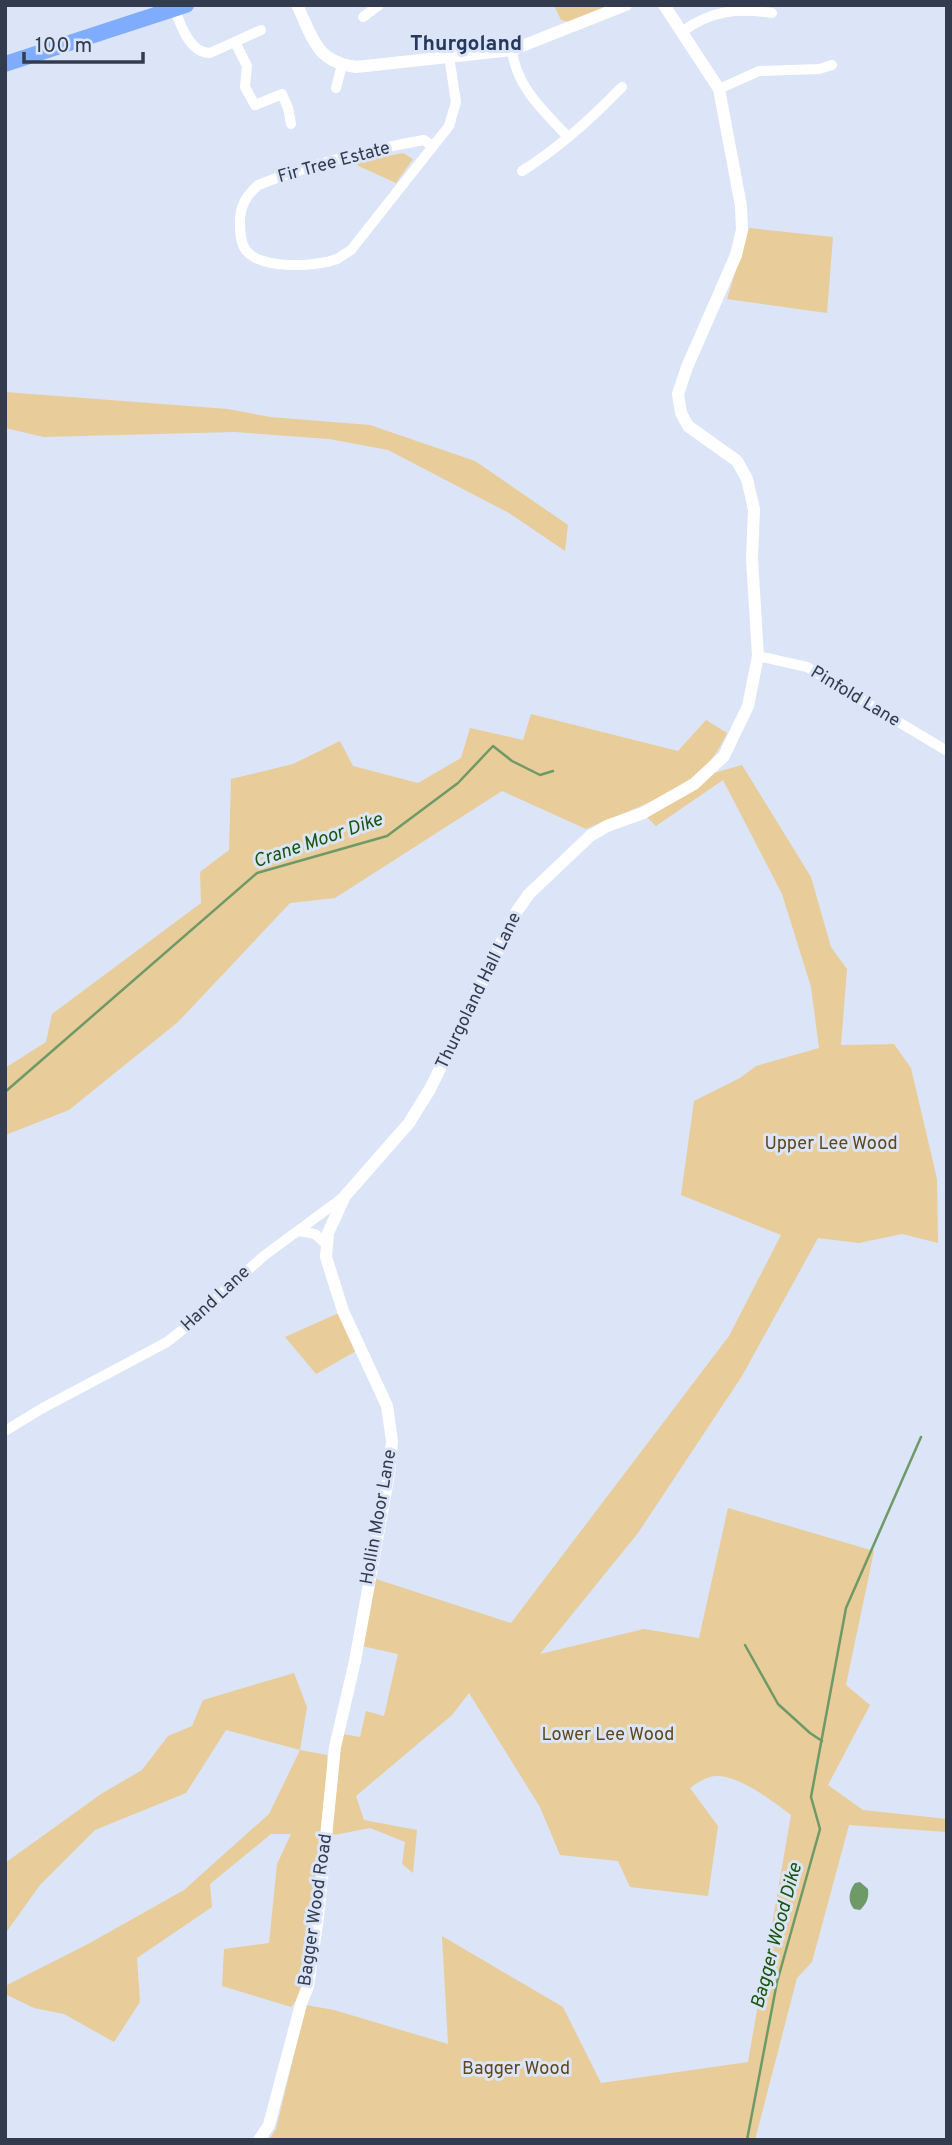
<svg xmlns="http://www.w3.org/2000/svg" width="952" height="2145" viewBox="0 0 952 2145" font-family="Overpass,sans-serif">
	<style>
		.green { fill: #e8cc99 }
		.water { fill: #6e9a68 }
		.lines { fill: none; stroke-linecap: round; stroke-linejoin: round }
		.stream { stroke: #6e9a68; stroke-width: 2.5 }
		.minor { stroke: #fff; stroke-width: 10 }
		.tertiary { stroke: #fff; stroke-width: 12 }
		.trunk { stroke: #80acfe; stroke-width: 16 }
		.labels { text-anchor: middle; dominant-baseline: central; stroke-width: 6; stroke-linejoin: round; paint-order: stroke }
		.street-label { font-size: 18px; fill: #323c4e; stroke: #dbe5f7 }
		.park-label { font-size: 18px; fill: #5f4719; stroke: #dbe5f7 }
		.water-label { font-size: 19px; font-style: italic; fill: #185510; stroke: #dbe5f7 }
		.quarter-label { font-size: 21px; font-weight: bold; fill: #26395d; stroke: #dbe5f7 }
	</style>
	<rect width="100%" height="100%" fill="#dbe5f7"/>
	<path class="green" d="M554 5H611L569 22 561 20Z
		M403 153 413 159 396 183 352 163Z
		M749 228 833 237 827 313 727 299Z
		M5 392 228 409 270 417 370 425 475 461 568 525 565 551 509 513 388 450 329 439 234 432 44 437 5 428Z
		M531 714 678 751 706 720 727 733C722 744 715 756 707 765 681 794 622 813 586 829L502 791 335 898 290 903 178 1022 69 1110 8 1134 5 1139V1068L46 1042 52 1014 201 903 200 872 229 850 231 779 293 764 340 741 353 766 418 783 461 758 470 728 523 740Z
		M742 765 811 877 831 947 847 969 841 1045 894 1044 911 1068 937 1179 938 1243 902 1234 859 1243 818 1238 742 1376 638 1533 540 1654 644 1629 699 1638 728 1508 874 1551 846 1685 870 1705 828 1785 863 1810 947 1819V1832L849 1825 812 1962 797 1978 755 2140H269L276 2129 306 2005 334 2010 448 2044 442 1936 563 2007 601 2083 748 2062 791 1815C774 1802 733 1770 710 1777 703 1779 696 1784 690 1788L718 1826 708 1896 630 1887 618 1861 560 1855 540 1807 469 1693 452 1715 356 1796 364 1820 417 1830 413 1873 402 1864 405 1842 370 1828 319 1838 305 1985 297 2000 291 2007 222 1986 224 1949 269 1943 277 1864 291 1834H271L210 1884 212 1907 137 1958 140 2002 114 2042 64 2014 34 2008 5 1994V1986L88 1944 184 1890 269 1814 300 1750 226 1730 186 1793 95 1830 40 1885 5 1934V1863L101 1794 142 1770 168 1736 192 1726 203 1700 294 1673 307 1707 300 1750 327 1755 328 1772 343 1734 360 1737 366 1711 384 1716 398 1654 362 1646 373 1578 511 1623 729 1336 781 1235 681 1195 694 1101 740 1078 756 1066 819 1048 811 987 782 894 723 780 656 826 647 817 714 773Z
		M339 1313 356 1351 316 1374 285 1337Z"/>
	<path class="water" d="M860 1882 868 1889C869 1898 867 1903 860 1910L854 1909C847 1901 849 1891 855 1883Z"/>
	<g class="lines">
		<path class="stream" d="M5 1092 257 873 387 836 458 783 493 746 512 761 540 775 553 771
			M745 1645 778 1704 810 1733 822 1741
			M747 2140 777 1982 820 1829 811 1797 846 1608 921 1437"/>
		<path class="minor" d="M175 10C181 26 190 53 210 53L261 30
			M363 17 379 5
			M683 31C712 10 738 8 772 13
			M235 42 247 66 245 87 255 105 282 94 288 108 291 124
			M512 50C516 87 544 111 568 137
			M336 88 342 65
			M719 89 759 71 819 69 832 65
			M432 146 424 140C367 150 312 164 258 185 246 196 240 206 240 222 240 231 240 241 245 249 259 270 316 267 337 259 341 257 346 253 351 250L449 126 456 102 449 56
			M522 171C559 148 591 119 622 87
			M758 656 807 667 947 751
			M299 1231 315 1234 327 1245
			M5 1431 41 1409 167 1342 196 1319 224 1291 265 1255 345 1196"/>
		<path class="tertiary" d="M297 5C313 38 316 62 356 67L512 50 626 5
			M259 2140 269 2125 301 2004 308 1986 318 1917 335 1747 355 1661 389 1474 392 1441 387 1406 343 1311 326 1257 328 1233 345 1196 409 1123 430 1089 517 911 529 894 590 836 607 826 643 813 694 784 724 756 748 706 758 656 752 559 754 509 747 479 737 461 688 426 681 413 678 394 687 367 736 255 742 230 741 206 719 89 664 5"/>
		<path class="trunk" d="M5 64 186 5"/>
	</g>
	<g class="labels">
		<g class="street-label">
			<text transform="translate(334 163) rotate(-15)">Fir Tree Estate</text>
			<text transform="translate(855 697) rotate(31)">Pinfold Lane</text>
			<text transform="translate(479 991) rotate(-64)">Thurgoland Hall Lane</text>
			<text transform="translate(216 1299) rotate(-43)">Hand Lane</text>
			<text transform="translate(379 1517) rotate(-80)">Hollin Moor Lane</text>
			<text transform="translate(316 1910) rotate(-82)">Bagger Wood Road</text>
		</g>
		<g class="park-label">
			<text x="831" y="1144">Upper Lee Wood</text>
			<text x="608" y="1735">Lower Lee Wood</text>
			<text x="516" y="2069">Bagger Wood</text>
		</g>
		<g class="water-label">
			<text transform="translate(318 841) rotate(-19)">Crane Moor Dike</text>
			<text transform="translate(777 1936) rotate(-75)">Bagger Wood Dike</text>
		</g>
		<g class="quarter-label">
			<text x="466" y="44">Thurgoland</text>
		</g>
	</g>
	<rect width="952" height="2145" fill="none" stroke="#323c4e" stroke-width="14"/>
	<path d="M24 52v10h119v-10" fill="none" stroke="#323c4e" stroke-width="3.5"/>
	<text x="35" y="52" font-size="21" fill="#323c4e" stroke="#dbe5f7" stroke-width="5" paint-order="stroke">100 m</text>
</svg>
